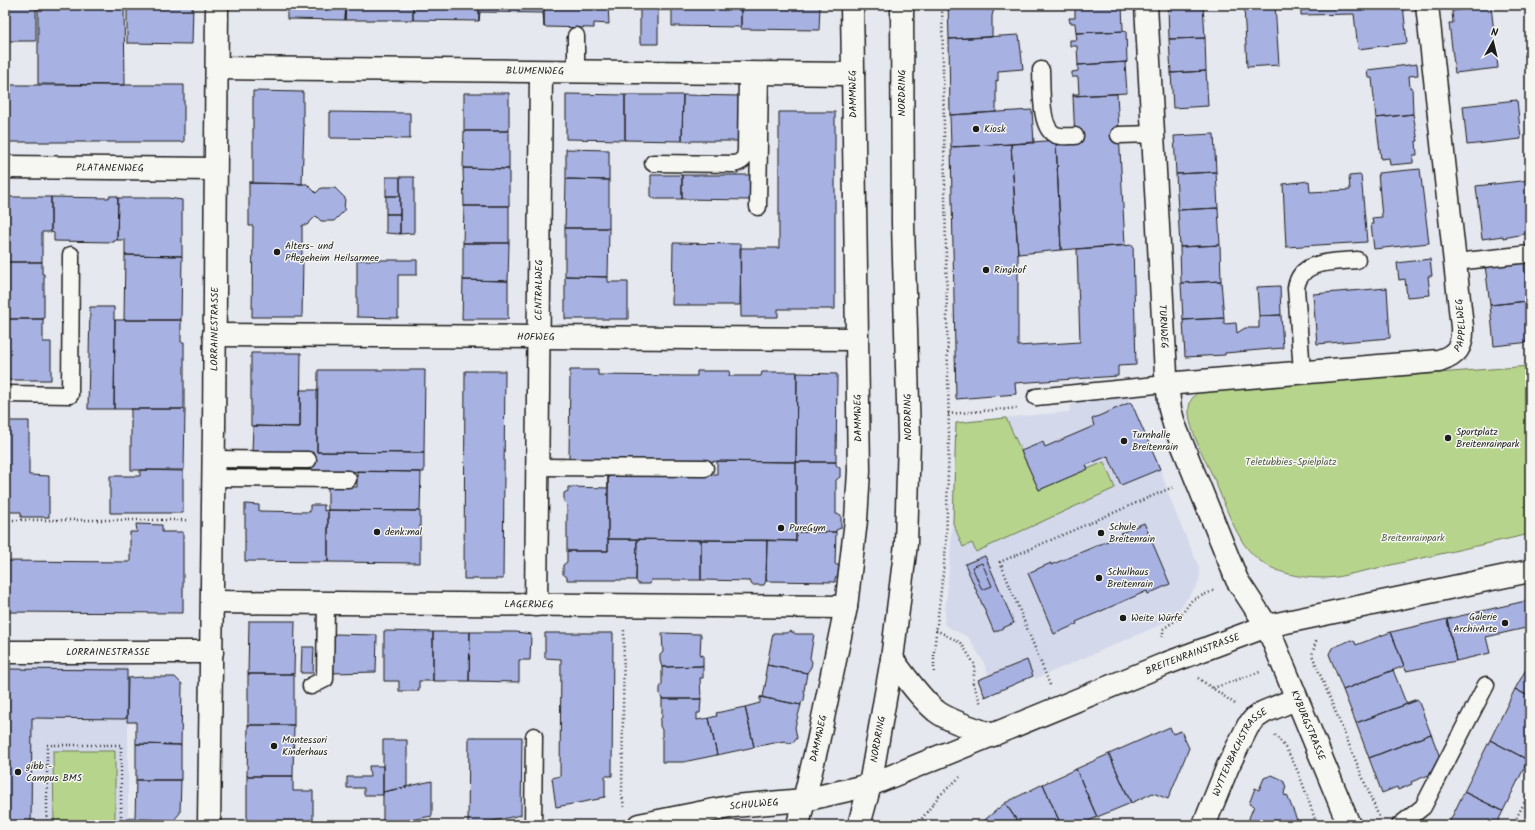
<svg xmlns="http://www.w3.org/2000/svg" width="1535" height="830" viewBox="0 0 1535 830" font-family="Kalam,sans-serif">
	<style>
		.built { fill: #d3d8eb; fill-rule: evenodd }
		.green { fill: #b7d48c; stroke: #6a7854 }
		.building { fill: #a8b2e2; stroke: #1c1c1c }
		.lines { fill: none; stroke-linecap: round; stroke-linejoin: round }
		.service-casing { stroke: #1c1c1c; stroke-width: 19 }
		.minor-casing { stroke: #1c1c1c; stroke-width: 25 }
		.secondary-casing { stroke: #1c1c1c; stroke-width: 25 }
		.path { stroke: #1c1c1c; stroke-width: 2.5; stroke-dasharray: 1 3; stroke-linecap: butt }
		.service { stroke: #f6f6f2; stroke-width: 16 }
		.minor { stroke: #f6f6f2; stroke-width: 22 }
		.secondary { stroke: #f6f6f2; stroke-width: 22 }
		.poi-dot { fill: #1c1c1c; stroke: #f6f6f2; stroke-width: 1.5 }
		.labels { text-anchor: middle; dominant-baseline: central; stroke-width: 3; stroke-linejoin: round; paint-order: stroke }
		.street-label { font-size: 10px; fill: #1c1c1c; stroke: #f6f6f2 }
		.poi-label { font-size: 10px; fill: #1c1c1c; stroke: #f6f6f2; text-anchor: start }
		.park-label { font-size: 10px; fill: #525c43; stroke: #f6f6f2 }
	</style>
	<rect width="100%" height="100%" fill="#e6e8ef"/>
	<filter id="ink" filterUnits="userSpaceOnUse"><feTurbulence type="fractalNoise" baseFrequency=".025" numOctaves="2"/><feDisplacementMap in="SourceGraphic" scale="8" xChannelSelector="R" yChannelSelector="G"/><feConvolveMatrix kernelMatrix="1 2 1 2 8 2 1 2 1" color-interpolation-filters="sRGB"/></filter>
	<g filter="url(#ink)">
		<path class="built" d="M1128 396 1160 468 1173 507 1199 567 1200 576 1198 584 1178 611 1170 620 1153 628 1035 679 1026 660 989 676 983 661 968 637 944 625 951 547 955 422 1069 412 1072 401ZM1006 418 1039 490 1104 463 977 552 972 543 953 523 956 423Z
			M5 662 128 663V825H5Z"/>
		<path class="green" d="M1530 366V534L1337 577C1311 580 1280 576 1259 560 1252 554 1245 547 1241 539 1230 521 1223 500 1215 481 1207 463 1188 429 1189 410 1189 401 1193 395 1201 391Z
			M1006 418 1039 490 1104 462 1115 488 976 552 972 543 963 547 953 523 956 423Z
			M53 751H115V825H54Z"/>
		<path class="building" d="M5 5H36V41H5Z
			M38 5H124L125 85 38 84Z
			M127 5H193L192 44 127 43Z
			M287 5H346L345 20 287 19Z
			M346 5H413V20H345Z
			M413 5H479V21L413 20Z
			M479 5H544V27L543 13 480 12 479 21Z
			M544 5H608L609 24 594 23V28L544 27Z
			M608 5H640V10H608Z
			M640 5H672V10H658V44H640Z
			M672 5H741V27L672 26Z
			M741 5H820L819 30 741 29Z
			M948 5H995L992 16V37L949 39Z
			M1075 5H1122L1123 30 1126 31 1076 33 1075 23H1070L1069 18H1075Z
			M1203 5 1205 38 1169 39 1168 6Z
			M1244 5H1275L1279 65 1247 67Z
			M1301 5H1403L1407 43 1358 49 1354 14 1301 15Z
			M1491 6 1498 68 1455 73 1449 23H1453L1452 11Z
			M1126 31 1127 62 1078 65 1077 46H1070V40H1077L1076 33Z
			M1019 35 1023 69 998 71V81L996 80V112L950 115 949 39Z
			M1205 38 1206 71 1171 73 1169 39Z
			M1127 62 1125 63 1127 93 1073 96V94H1079L1078 77H1072V72L1078 71V65Z
			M1417 64 1418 75 1409 76 1410 88 1412 87 1413 114 1376 118 1372 78H1368L1367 70Z
			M1206 71 1208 106 1173 108 1171 73Z
			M5 85H184V142H5Z
			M253 91 303 92V125H304L302 183 303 184 249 183V182H253Z
			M464 93H509V131H464Z
			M566 94 625 95V140L566 139Z
			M1117 94 1125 245 1061 250 1056 140H1075L1073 96Z
			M625 95H683L682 141 625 140Z
			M683 95 741 96V141H682Z
			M1517 100 1521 139 1467 145 1463 106Z
			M1032 110 1034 143 951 147 950 115Z
			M330 112 410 113V139L330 138Z
			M779 112H835V309H778V317H741L740 248H779Z
			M1413 114 1418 141H1416L1417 155H1413V163L1390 165 1389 158 1381 159 1376 118Z
			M464 131H509V169L463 168Z
			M1214 134 1216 172 1176 174 1174 136Z
			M1056 140 1061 250 1018 254 1011 144Z
			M1011 144 1018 254V346L1080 342 1077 249 1133 245 1136 365 1118 366V376L1015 383 1016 394 956 399 951 147Z
			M566 149 609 150V180L566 179Z
			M463 168 509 169V206H464Z
			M1420 169 1429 243 1374 249 1371 224H1373L1372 218 1382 217 1378 173Z
			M1216 172 1218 208 1178 210 1176 174Z
			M651 175H682V199H655L651 196Z
			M682 175H751V200L682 199Z
			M1361 175 1367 242 1286 247 1283 184 1309 181 1310 192 1350 190 1349 176Z
			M386 177H400V196H386Z
			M400 177H414V233L400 234Z
			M566 179 609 180V228H565Z
			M1530 180V233L1503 238V236L1482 239 1476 186Z
			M249 183 307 184 316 193 321 188H335L345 198 344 211 334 221H321L316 216 307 225H303L302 226V257H303L302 317H252L253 226H249Z
			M109 196H117L118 198 117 240H115L114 242 54 241V233L51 232V197L109 198Z
			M386 196H400V214H386Z
			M5 197H51V232H42V262H5Z
			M118 198H168L182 200V256L125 255V240H117Z
			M464 206H509V243H463Z
			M1218 208 1220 245 1180 247 1178 210Z
			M386 214H400V234L386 233Z
			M565 228H609L608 277 565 276Z
			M463 243H509L508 281 463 280Z
			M673 243 741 244 740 305H672Z
			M1220 245 1221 281 1181 283 1180 247Z
			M125 255 182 256 181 320H124Z
			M1430 259 1432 276H1428L1430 295 1407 297 1405 279 1399 280 1397 263Z
			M357 260H417V275H398V318L357 317Z
			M1524 260 1525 273 1527 272 1529 289 1527 290 1528 301 1490 305 1485 265Z
			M5 262H42V274H44V319H5Z
			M565 276 608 277V282H628V319H565Z
			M463 280 508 281V319H462Z
			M1221 281 1224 318 1183 320 1181 283Z
			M1280 286 1281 315 1259 316 1257 287Z
			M1387 288 1390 338 1317 344 1313 294Z
			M1528 301 1530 313V342L1494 346 1490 305Z
			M90 307H114V320H115L114 409H88Z
			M1281 315 1283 348 1225 353V355L1185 357 1183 320 1224 318V324L1236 323 1237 333 1245 328H1259V316Z
			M5 319H43V342H51V380H5Z
			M115 320H181V342H184V409H114Z
			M251 353H301L300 427 251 426Z
			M318 370H425L424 453 317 452Z
			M570 370H598V375L685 376H697V371H730L729 376H761L762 372H797L796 462 569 460Z
			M465 371H505L503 579H464Z
			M797 373 837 374 836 462H796Z
			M300 390H317V452L424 453V472L312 471V453L252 452 253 426 300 427Z
			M1131 402 1160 469 1121 485 1108 456 1086 465 1088 469 1039 490 1021 451 1043 442 1045 447 1094 426 1092 419Z
			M131 409H185L184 470H131Z
			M5 421H29V475L49 476V517H21V512H5Z
			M717 461 796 462V541L608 539V474H717Z
			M796 462H836V465L840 468V477L836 480V514L841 515V528L836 530V532H796Z
			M140 470 183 471V513H110V476H140Z
			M357 471 421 472 420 511 328 510V487H357Z
			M608 474V551H567V505L564 502V493L568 491V487L608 488Z
			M245 504 259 505V511L310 512V505H324V511L328 510V562L245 561Z
			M328 510 420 511V563L328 562Z
			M1144 523 1170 584 1148 594 1147 591 1076 622 1077 624 1054 634 1028 573 1051 563V565L1122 535 1121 533Z
			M136 524 162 525V532H183V613L5 612V561L130 562V532H137Z
			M796 532H836L835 564 839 566V576L835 578V582L766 581 767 540 796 541Z
			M608 539H637L636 580H567V577L563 574V565L567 562V551H608Z
			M637 539 701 540V580H651L650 584H638L636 580Z
			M701 540H767L766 581 764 585H752L750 581 701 580Z
			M985 556 1014 623 994 632 965 564Z
			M982 563 992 586 982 590 972 567Z
			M1530 600V627L1486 637 1490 653 1456 661 1447 619Z
			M1447 619 1456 661 1406 671 1391 632Z
			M249 621H295L294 674H248Z
			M384 631 433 632V681H419V691H399V681H384Z
			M790 631 796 634H814L810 658 812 662 811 667 807 673 767 665 773 633H786Z
			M433 632H470L469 681H433Z
			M470 632H516L531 634 530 660H519V682L469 681Z
			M1391 632 1404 666 1343 690 1329 654 1332 648 1351 640 1355 642 1356 645Z
			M545 633H613L612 776H605V797L599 798V799L556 807 552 778 560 776 561 659 545 658Z
			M662 633 701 634 700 656 703 655V666L662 667 660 661V655L663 652Z
			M333 634 377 635 376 672 332 673Z
			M302 647H314L313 673H301Z
			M1027 660 1033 676 985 697 978 680Z
			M1530 662V697L1515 689Z
			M767 665 807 673 804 691 805 694 804 700 801 703V705L760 697H763L767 676H765Z
			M703 666V678H700L701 699H662L660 694V688L662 684V667Z
			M5 669 127 670V718H125V719L32 718 31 825H5Z
			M1393 670 1406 703 1417 699 1418 700 1356 723 1343 690Z
			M248 674H294V725H248Z
			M143 677H175L182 684 181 745 136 744V722H127L128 678Z
			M1515 689 1530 697V756L1528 760 1490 740Z
			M760 697 801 705 795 727 797 738 794 742 789 743 784 741 754 747 745 707 760 703Z
			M662 699H701L700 713H697V720L709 718 717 755 683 762H662V730L660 726V720L662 717Z
			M1418 700 1431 734 1369 758 1356 723Z
			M745 707 754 747 717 755 709 718 717 716 716 713Z
			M248 725H294L293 776H247Z
			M1170 727 1173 734 1181 731 1189 748 1168 799 1153 793 1131 803 1109 754Z
			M1431 734 1441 760 1434 773 1411 782 1412 784 1398 790 1397 787 1382 793 1369 758Z
			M469 737H522L521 815 475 825H468Z
			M383 740H407V787L383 792Z
			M1490 740 1528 760 1503 811 1464 792Z
			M136 744 181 745V780H136Z
			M1109 754 1131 803 1097 817 1076 769Z
			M369 766H383V795H364V788H347V777H370Z
			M1076 769 1097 817 1080 825H1061L1043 784Z
			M1272 775 1283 780 1286 787 1284 793 1285 796 1287 795 1299 825H1248L1251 824 1249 818 1254 806 1249 804 1255 788 1259 790 1264 778Z
			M247 776H293V791H313V825H247Z
			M136 780H181L180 813 174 820 139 819V825H128V818H135Z
			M432 781V816L383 825V792Z
			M1043 784 1061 825H1020L1005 803Z
			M1464 792 1503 811 1496 825H1448Z
			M1005 803 1020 825H980L987 818Z"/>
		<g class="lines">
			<g class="service-casing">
				<path id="service" d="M576 36V72
					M1041 70C1042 86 1039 129 1056 135 1061 137 1069 136 1075 136
					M1119 135 1154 134
					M653 163 734 164C742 162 745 159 746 151L747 73
					M758 207 760 74
					M1455 262 1530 254
					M1302 372 1296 288C1300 259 1334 262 1357 260
					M5 394 70 395 71 255
					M1036 397 1166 384
					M213 459 308 460
					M537 467 705 468
					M212 478 348 479
					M311 686 325 679 326 603
					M533 825 534 736
					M1400 825 1423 807 1486 685"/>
			</g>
			<g class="minor-casing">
				<g id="minor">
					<path id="s1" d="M1146 5 1166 374 1170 409 1174 424 1237 580 1267 626 1349 825"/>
					<path id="s2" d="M217 68 853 74"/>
					<path id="s3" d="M5 167 215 169"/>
					<path id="s4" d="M214 335 857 339"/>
					<path id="s5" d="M1166 384 1439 361C1457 355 1463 347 1462 327L1427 5"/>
					<path id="s6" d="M213 602 846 607"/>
					<path id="s7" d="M536 605 541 72"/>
					<path id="s8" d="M5 652H212"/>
					<path d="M892 659C906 677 919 697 936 711 950 722 976 729 993 735"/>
					<path id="s9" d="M209 825C214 552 215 278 217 5"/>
					<path id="s10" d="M639 825 734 806 804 800 870 785 1165 664 1267 626 1530 571"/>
					<path id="s11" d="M798 825 818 742 846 607 856 520 859 471 852 5"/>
					<path id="s12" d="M1204 825 1228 766 1248 726 1255 718 1264 712 1296 699"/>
				</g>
			</g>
			<g class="secondary-casing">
				<g id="secondary">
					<path id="s13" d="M859 825 870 785 892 659 906 544 909 438 903 223 902 5"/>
				</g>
			</g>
			<path class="path" d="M948 414 1018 408
				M5 520H188
				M936 630 961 643 975 665 973 683 981 704
				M1163 637V629L1179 618 1192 600 1215 590
				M1316 641 1312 655 1379 817
				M934 672V651L946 546 949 438 942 5
				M1198 678 1235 704
				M1050 685 1000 562 1173 487
				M1213 688 1260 672
				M1275 735C1297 758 1306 795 1317 825
				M624 807 622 794 624 630
				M47 825V745H121V825
				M917 825 939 796 960 777
				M1513 825 1530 791"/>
			<use href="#service" class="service"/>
			<use href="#minor" class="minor"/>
			<use href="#secondary" class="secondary"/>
		</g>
	</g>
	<g class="poi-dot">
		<circle cx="976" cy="129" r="4"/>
		<circle cx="277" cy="252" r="4"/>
		<circle cx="986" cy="270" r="4"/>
		<circle cx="1448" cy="438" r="4"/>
		<circle cx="1124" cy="441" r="4"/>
		<circle cx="781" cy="528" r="4"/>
		<circle cx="377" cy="532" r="4"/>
		<circle cx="1101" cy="533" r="4"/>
		<circle cx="1099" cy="578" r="4"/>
		<circle cx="1123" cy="618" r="4"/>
		<circle cx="1505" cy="623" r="4"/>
		<circle cx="274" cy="746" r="4"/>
		<circle cx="18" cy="772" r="4"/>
	</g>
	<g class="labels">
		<g class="street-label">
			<text stroke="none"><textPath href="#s2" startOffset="318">BLUMENWEG</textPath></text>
			<text transform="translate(902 93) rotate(-90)">NORDRING</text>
			<text transform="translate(853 94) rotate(-91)">DAMMWEG</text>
			<text stroke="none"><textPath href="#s3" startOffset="105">PLATANENWEG</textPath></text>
			<text stroke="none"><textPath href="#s7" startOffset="315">CENTRALWEG</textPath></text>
			<text stroke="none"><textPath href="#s5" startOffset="321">PAPPELWEG</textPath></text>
			<text stroke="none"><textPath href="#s1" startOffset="322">TURNWEG</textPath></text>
			<text stroke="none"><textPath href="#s9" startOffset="496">LORRAINESTRASSE</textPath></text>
			<text stroke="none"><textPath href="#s4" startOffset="322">HOFWEG</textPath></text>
			<text transform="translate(908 417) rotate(-91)">NORDRING</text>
			<text transform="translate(858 418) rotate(-91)">DAMMWEG</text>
			<text stroke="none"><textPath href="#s6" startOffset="316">LAGERWEG</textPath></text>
			<text stroke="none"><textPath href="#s8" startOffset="103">LORRAINESTRASSE</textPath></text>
			<text stroke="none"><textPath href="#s10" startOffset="583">BREITENRAINSTRASSE</textPath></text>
			<text stroke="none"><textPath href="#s1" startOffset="751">KYBURGSTRASSE</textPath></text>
			<text stroke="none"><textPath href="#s11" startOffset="89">DAMMWEG</textPath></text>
			<text stroke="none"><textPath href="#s13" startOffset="88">NORDRING</textPath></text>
			<text stroke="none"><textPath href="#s12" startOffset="82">WYTTENBACHSTRASSE</textPath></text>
			<text stroke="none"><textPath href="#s10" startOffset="117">SCHULWEG</textPath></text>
		</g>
		<g class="poi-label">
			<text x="984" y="129">Kiosk</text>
			<text x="285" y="246">Alters- und<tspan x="285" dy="12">Pflegeheim Heilsarmee</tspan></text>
			<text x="994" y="270">Ringhof</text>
			<text x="1456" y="432">Sportplatz<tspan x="1456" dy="12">Breitenrainpark</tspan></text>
			<text x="1132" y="435">Turnhalle<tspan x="1132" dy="12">Breitenrain</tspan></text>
			<text x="1109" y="527">Schule<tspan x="1109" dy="12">Breitenrain</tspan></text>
			<text x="789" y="528">PureGym</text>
			<text x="385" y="532">denk:mal</text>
			<text x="1107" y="572">Schulhaus<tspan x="1107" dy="12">Breitenrain</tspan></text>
			<text x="1497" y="617" text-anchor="end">Galerie<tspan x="1497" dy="12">ArchivArte</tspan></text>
			<text x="1131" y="618">Weite Würfe</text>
			<text x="282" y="740">Montessori<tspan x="282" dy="12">Kinderhaus</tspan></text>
			<text x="26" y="766">gibb -<tspan x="26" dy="12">Campus BMS</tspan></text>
		</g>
		<g class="park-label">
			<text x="1291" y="462">Teletubbies-Spielplatz</text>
			<text x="1413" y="538">Breitenrainpark</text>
		</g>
	</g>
	<rect width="1535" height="830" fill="none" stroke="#f6f6f2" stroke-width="20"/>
	<rect x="10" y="10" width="1515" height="810" fill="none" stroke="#1c1c1c" stroke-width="1.5" filter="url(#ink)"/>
	<g transform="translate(1493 42) rotate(8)" stroke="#f6f6f2" stroke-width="3" paint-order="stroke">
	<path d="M0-3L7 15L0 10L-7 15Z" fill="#1c1c1c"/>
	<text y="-6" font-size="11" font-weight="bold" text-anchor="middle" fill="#1c1c1c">N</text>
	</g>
</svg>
